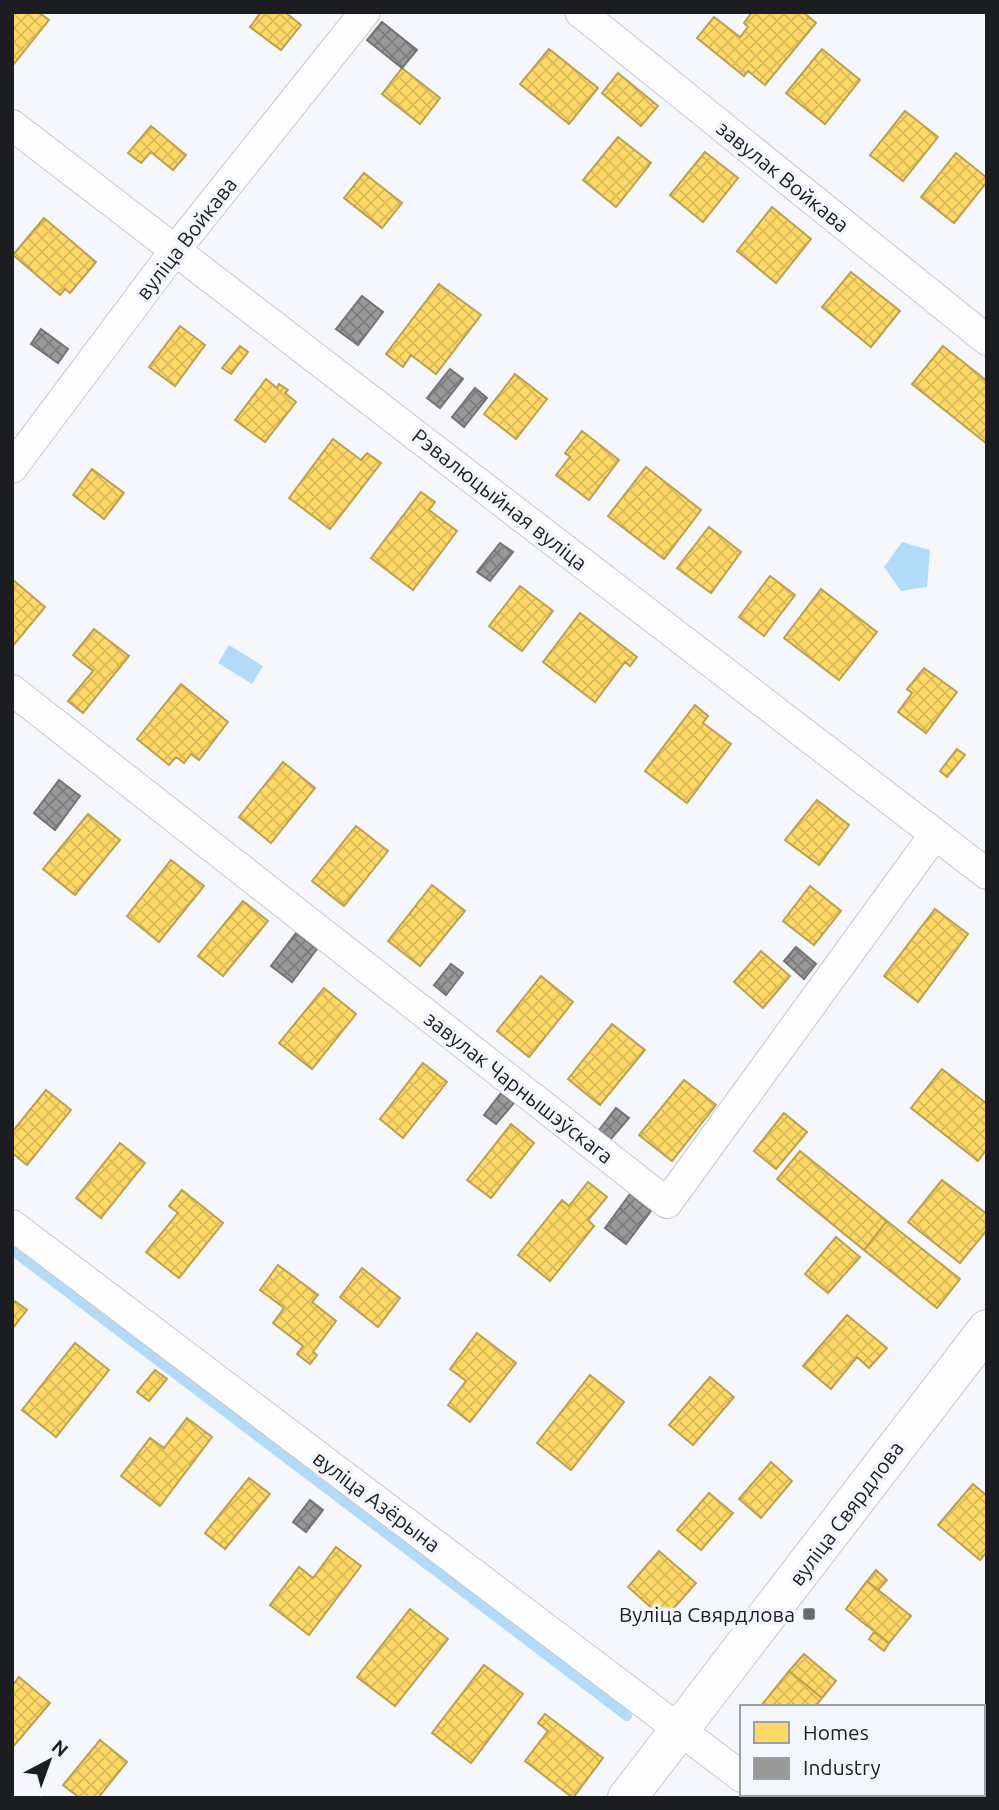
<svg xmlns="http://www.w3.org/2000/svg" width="999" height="1810" viewBox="0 0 999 1810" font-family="Ubuntu,sans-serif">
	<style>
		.water { fill: #b2dbf9 }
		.homes { fill: url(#homes-cross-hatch); stroke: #bba151; stroke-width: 2 }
		.industry { fill: url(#industry-cross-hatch); stroke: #747475; stroke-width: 2 }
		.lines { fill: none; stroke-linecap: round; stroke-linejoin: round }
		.stream { stroke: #b2dbf9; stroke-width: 10 }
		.minor-casing { stroke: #c7c8cb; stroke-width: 32 }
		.secondary-casing { stroke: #c7c8cb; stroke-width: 40 }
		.minor { stroke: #fefeff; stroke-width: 30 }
		.secondary { stroke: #fefeff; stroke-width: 38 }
		.poi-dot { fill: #68696d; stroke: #f4f6fe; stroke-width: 2.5 }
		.labels { text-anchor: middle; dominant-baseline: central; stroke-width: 7; stroke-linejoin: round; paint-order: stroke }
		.street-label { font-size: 21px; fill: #1c1d20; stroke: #f4f6fe }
		.poi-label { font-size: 21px; fill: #1c1d20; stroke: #f4f6fe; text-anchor: end }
	</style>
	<defs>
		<pattern id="homes-cross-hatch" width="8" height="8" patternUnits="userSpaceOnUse" patternTransform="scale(1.75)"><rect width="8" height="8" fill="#ffd966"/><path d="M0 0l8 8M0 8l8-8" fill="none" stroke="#daba58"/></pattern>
		<pattern id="industry-cross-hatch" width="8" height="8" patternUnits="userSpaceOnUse" patternTransform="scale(1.75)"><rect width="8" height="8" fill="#999"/><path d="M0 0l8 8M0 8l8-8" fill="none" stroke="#7c7c7c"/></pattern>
	</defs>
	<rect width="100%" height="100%" fill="#f6f7fc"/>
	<path class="water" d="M902 542 930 550 927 587 901 591 884 567Z
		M229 645 263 666 252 684 218 663Z"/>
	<path class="homes" d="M12 12H38L49 20 13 65Z
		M261 12H285L301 25 281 50 250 27Z
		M752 12H803L816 23 765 85 748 71 744 76 697 38 714 17 740 37 748 27 744 23Z
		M549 49 598 88 569 124 520 84Z
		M822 49 860 80 825 124 786 93Z
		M402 68 440 98 420 124 382 94Z
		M618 73 658 106 641 126 602 93Z
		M905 111 938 137 903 181 870 155Z
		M151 126 186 155 173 170 151 152 141 163 128 153Z
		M618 137 651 163 616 207 583 180Z
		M705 152 738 178 703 222 670 195Z
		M956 153 987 178V182L954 223 921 197Z
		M364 173 402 203 382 228 344 198Z
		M772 207 811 239 776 283 737 251Z
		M44 218 96 262 70 293 65 289 60 295 13 255Z
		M851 272 900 311 871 347 822 307Z
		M439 284 481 315 436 374 411 355 403 367 386 354Z
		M180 326 205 345 175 386 149 367Z
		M240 346 248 352 231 374 222 368Z
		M943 346 987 381V444L912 384Z
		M515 374 547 399 516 439 484 414Z
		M266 379 277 388 279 384 288 390 285 393 296 402 265 442 235 420Z
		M582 431 619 460 589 500 556 475 570 457 565 453Z
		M333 439 361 460 367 453 381 463 330 529 289 498Z
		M646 467 701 510 664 559 608 516Z
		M92 469 124 493 104 519 73 495Z
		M421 492 435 502 429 510 457 531 413 590 371 558Z
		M709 527 741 552 711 593 677 568Z
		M770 576 795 595 764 636 739 617Z
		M12 579 45 607 12 647Z
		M520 586 553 611 522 651 489 626Z
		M821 589 877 632 839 680 784 638Z
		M580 613 637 657 630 666 625 662 595 702 543 662Z
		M94 629 129 656 83 713 68 701 93 671 73 655Z
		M924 668 957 692 926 733 898 712 912 693 907 689Z
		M181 684 228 722 199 760 191 754 184 763 176 757 169 765 137 739Z
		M695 705 708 716 703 723 731 744 687 803 645 771Z
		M957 749 965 755 947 777 940 771Z
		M283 762 315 788 271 843 239 817Z
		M817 800 849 825 819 865 785 840Z
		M88 814 120 840 75 895 43 869Z
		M356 826 388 851 344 906 312 881Z
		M171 860 204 886 159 942 127 916Z
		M432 885 465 911 420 966 388 941Z
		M810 886 841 911 814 945 783 921Z
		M243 901 268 921 223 976 198 956Z
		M935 909 968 934 918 1002 884 976Z
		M761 951 790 976 763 1008 734 982Z
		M541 976 573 1002 529 1057 497 1031Z
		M324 988 356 1014 312 1069 279 1043Z
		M612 1024 645 1050 600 1105 568 1079Z
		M423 1063 447 1082 403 1138 380 1119Z
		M942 1069 987 1104V1149L978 1161 911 1108Z
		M684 1080 716 1105 672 1161 639 1135Z
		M46 1090 71 1110 27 1165 12 1153V1132Z
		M784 1113 807 1132 776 1169 754 1151Z
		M511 1124 534 1143 491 1198 467 1180Z
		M120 1143 145 1163 101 1218 76 1198Z
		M800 1151 887 1221 864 1250 777 1179Z
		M942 1180 987 1214V1230L960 1263 908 1222Z
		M588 1182 607 1197 588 1220 594 1226 550 1281 518 1255 562 1200 569 1206Z
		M182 1190 223 1223 179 1278 146 1252 178 1213 169 1206Z
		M887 1221 960 1279 937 1308 864 1250Z
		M836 1237 860 1257 828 1293 805 1274Z
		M278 1265 318 1295 312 1302 336 1321 313 1352 317 1355 310 1364 297 1354 303 1346 273 1323 284 1308 260 1290Z
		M362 1268 400 1298 378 1327 340 1297Z
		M15 1301 27 1310 12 1329V1304Z
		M847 1315 887 1348 869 1368 857 1357 831 1389 803 1366Z
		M477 1333 516 1363 470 1422 448 1405 466 1381 450 1369Z
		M75 1343 109 1370 56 1437 22 1410Z
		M155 1370 167 1379 149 1401 137 1392Z
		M590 1375 624 1402 571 1470 537 1443Z
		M710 1377 734 1397 693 1445 669 1425Z
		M187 1418 212 1437 160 1506 121 1476 150 1438 164 1448Z
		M771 1462 792 1481 761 1518 739 1499Z
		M249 1478 270 1494 225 1549 205 1533Z
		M973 1484 987 1496V1552L980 1560 938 1525Z
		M709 1493 733 1513 701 1550 677 1530Z
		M336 1547 361 1566 309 1635 270 1605 299 1567 313 1578Z
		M659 1551 696 1583 664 1619 628 1587Z
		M876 1570 887 1580 878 1590 867 1581Z
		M867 1581 911 1616 889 1643 846 1609Z
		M410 1609 448 1639 395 1706 357 1677Z
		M874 1632 889 1643 884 1651 869 1639Z
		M804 1654 836 1681 822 1698 789 1671Z
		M484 1665 523 1694 471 1763 432 1733Z
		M789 1671 822 1698 815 1707H760Z
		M19 1677 50 1703 12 1748V1686Z
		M545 1714 603 1758 573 1798 525 1761 548 1731 538 1723Z
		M100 1740 127 1762 98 1798H80L63 1785Z
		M904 1794H957L961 1798H902Z"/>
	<path class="industry" d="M382 22 417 50 402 68 367 40Z
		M362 296 383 312 358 345 336 329Z
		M41 329 68 349 58 363 31 344Z
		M450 369 463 379 440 408 427 398Z
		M475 388 487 398 464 427 452 417Z
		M500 543 513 552 490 581 477 572Z
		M59 780 80 796 55 830 34 813Z
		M296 933 317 949 292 982 271 966Z
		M796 947 816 964 804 979 784 961Z
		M451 964 463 973 446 995 434 985Z
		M501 1093 514 1103 496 1124 484 1115Z
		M616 1108 629 1118 611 1139 599 1130Z
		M630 1194 651 1211 626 1244 605 1228Z
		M310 1500 323 1510 306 1532 293 1522Z"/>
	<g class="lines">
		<path class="stream" d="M12 1250 627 1716"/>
		<g class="minor-casing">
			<path id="minor" d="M580 12 987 340
				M12 125 987 874
				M12 468 176 249 365 12
				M12 690 667 1203 935 834
				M12 1225 742 1777
				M764 1794 769 1798"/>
		</g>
		<g class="secondary-casing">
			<path id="secondary" d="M627 1798 987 1329"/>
		</g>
		<use href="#minor" class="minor"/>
		<use href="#secondary" class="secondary"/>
	</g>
	<rect class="poi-dot" x="802" y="1607" width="14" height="14" rx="3.5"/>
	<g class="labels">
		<g class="street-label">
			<text transform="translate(783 176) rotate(39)">завулак Войкава</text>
			<text transform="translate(186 238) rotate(-52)">вуліца Войкава</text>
			<text transform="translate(500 499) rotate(38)">Рэвалюцыйная вуліца</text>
			<text transform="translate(519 1087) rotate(38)">завулак Чарнышэўскага</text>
			<text transform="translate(377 1501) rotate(37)">вуліца Азёрына</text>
			<text transform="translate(846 1513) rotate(-53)">вуліца Свярдлова</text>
		</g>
		<g class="poi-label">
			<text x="795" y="1614">Вуліца Свярдлова</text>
		</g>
	</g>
	<rect width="999" height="1810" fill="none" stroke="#1c1d20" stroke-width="28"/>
	<rect x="740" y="1705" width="245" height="91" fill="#f4f6fe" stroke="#9e9fa5" stroke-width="2"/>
	<rect x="754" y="1722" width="35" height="21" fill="#ffd966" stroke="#9e9fa5" stroke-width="2"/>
	<text x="803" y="1740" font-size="21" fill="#1c1d20">Homes</text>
	<rect x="754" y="1758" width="35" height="21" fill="#999999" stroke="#9e9fa5" stroke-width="2"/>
	<text x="803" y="1775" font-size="21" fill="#1c1d20">Industry</text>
	<g transform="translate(49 1761) rotate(41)" stroke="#f4f6fe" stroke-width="5" paint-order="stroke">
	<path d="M0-5L12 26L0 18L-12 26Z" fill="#1c1d20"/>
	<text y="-10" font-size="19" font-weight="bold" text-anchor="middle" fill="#1c1d20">N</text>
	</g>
</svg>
